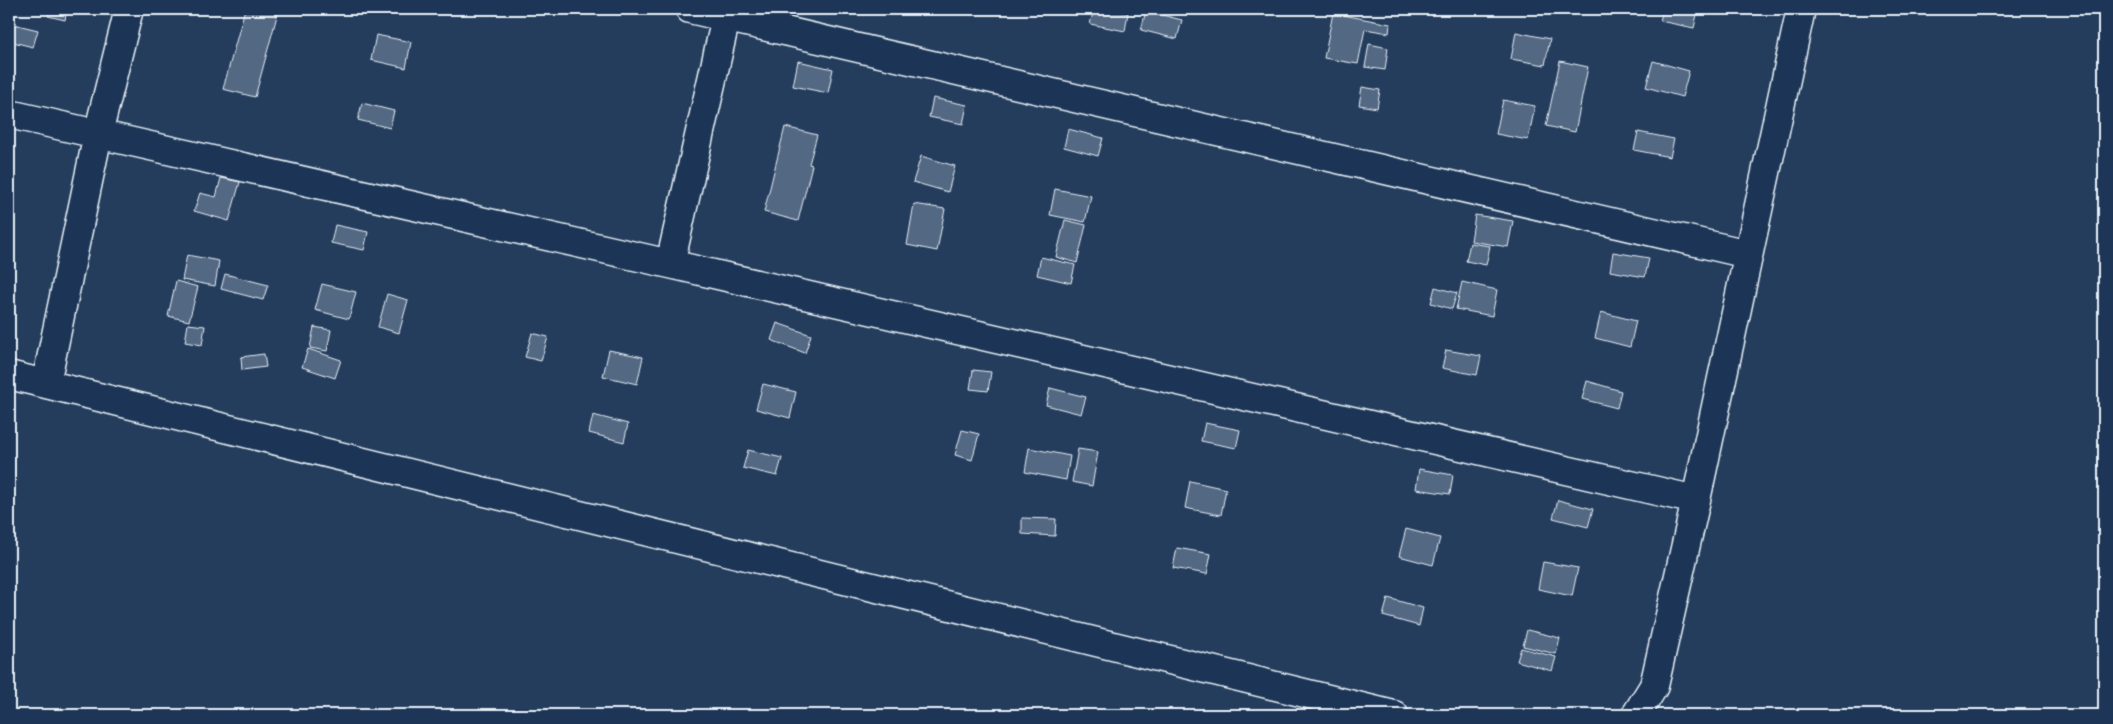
<svg xmlns="http://www.w3.org/2000/svg" width="2113" height="724" viewBox="0 0 2113 724" font-family="'Balsamiq Sans',sans-serif">
	<style>
		.building { fill: #536782; stroke: #e8f1f8 }
		.lines { fill: none; stroke-linecap: round; stroke-linejoin: round }
		.minor-casing { stroke: #e8f1f8; stroke-width: 31 }
		.minor { stroke: #1d3557; stroke-width: 28 }
	</style>
	<rect width="100%" height="100%" fill="#253d5d"/>
	<filter id="ink" filterUnits="userSpaceOnUse"><feTurbulence type="fractalNoise" baseFrequency=".02" numOctaves="2"/><feDisplacementMap in="SourceGraphic" scale="10" xChannelSelector="R" yChannelSelector="G"/><feConvolveMatrix kernelMatrix="1 2 1 2 8 2 1 2 1" color-interpolation-filters="sRGB"/></filter>
	<g filter="url(#ink)">
		<path class="building" d="M50 9H67L65 20 48 16Z
			M245 9H266L278 12 255 97 223 89Z
			M1094 9H1107L1128 13 1125 31 1090 24Z
			M1663 9 1698 10 1694 28 1660 21Z
			M1146 11 1182 20 1177 39 1141 30Z
			M1333 13 1390 24 1389 33 1365 29 1358 64 1324 58Z
			M9 23 38 30 33 47 9 41Z
			M1516 32 1550 39 1545 65 1511 59Z
			M376 35 411 42 406 68 371 60Z
			M1369 44 1388 48 1385 70 1365 67Z
			M798 61 833 69 828 93 793 86Z
			M1560 61 1588 67 1575 132 1546 126Z
			M1653 61 1689 71 1682 97 1646 87Z
			M1362 87 1380 90 1377 108 1359 105Z
			M933 98 967 105 963 124 929 117Z
			M1503 100 1535 106 1528 140 1496 134Z
			M362 103 394 111 390 128 358 120Z
			M785 127 817 135 809 164 812 165 798 221 764 212Z
			M1068 129 1103 138 1098 156 1064 147Z
			M1638 132 1674 139 1670 157 1634 150Z
			M921 156 955 166 948 192 913 182Z
			M221 178 240 182 229 221 194 211 200 193 216 197Z
			M1055 189 1091 196 1085 222 1050 215Z
			M914 204 945 209 937 251 907 245Z
			M1475 215 1513 221 1508 247 1471 241Z
			M1065 220 1086 225 1077 263 1056 257Z
			M335 225 368 232 364 250 331 243Z
			M1470 243 1490 246 1486 265 1466 261Z
			M1613 252 1649 258 1645 277 1610 271Z
			M187 255 219 261 215 286 182 280Z
			M1041 257 1075 265 1071 283 1037 275Z
			M225 274 268 285 263 300 221 289Z
			M176 281 198 287 189 321 168 316Z
			M1462 282 1497 290 1492 316 1456 309Z
			M322 284 356 292 349 319 315 310Z
			M1435 287 1457 293 1452 309 1431 303Z
			M387 294 408 300 399 333 378 327Z
			M1601 312 1636 321 1630 347 1595 338Z
			M777 323 811 335 805 353 771 340Z
			M188 324 205 326 202 345 185 342Z
			M314 327 331 330 327 351 310 348Z
			M532 333 548 337 541 361 525 357Z
			M308 349 341 360 335 378 302 367Z
			M609 350 643 357 637 384 603 376Z
			M1446 350 1481 356 1477 375 1442 368Z
			M264 354 266 367 242 370 241 357Z
			M973 370 991 372 988 391 970 389Z
			M1587 381 1621 391 1617 408 1582 399Z
			M763 384 796 392 790 418 756 409Z
			M1050 388 1086 397 1081 414 1046 405Z
			M593 415 628 424 624 442 589 433Z
			M1205 423 1240 430 1236 448 1201 441Z
			M962 430 979 434 972 460 955 455Z
			M1029 448 1070 456 1066 480 1025 472Z
			M1078 449 1098 452 1092 486 1072 482Z
			M748 450 782 458 777 476 743 468Z
			M1419 469 1453 475 1450 494 1416 489Z
			M1190 481 1226 489 1221 515 1185 508Z
			M1558 500 1593 509 1588 527 1553 518Z
			M1022 518 1056 519 1055 536 1022 534Z
			M1406 529 1440 538 1433 565 1399 556Z
			M1177 548 1211 554 1207 574 1173 568Z
			M1543 562 1578 568 1572 596 1538 589Z
			M1388 598 1423 608 1419 626 1383 616Z
			M1527 630 1560 638 1556 654 1523 646Z
			M1521 648 1556 657 1552 671 1517 661Z"/>
		<g class="lines">
			<g class="minor-casing">
				<path id="minor" d="M690 9 1748 254
					M9 114 670 264 1696 500
					M670 264 728 9
					M9 375 1394 715
					M46 383 98 134 129 9
					M1636 715 1654 686 1696 500 1801 9"/>
			</g>
			<use href="#minor" class="minor"/>
		</g>
	</g>
	<rect width="2113" height="724" fill="none" stroke="#1d3557" stroke-width="30"/>
	<rect x="15" y="15" width="2083" height="694" fill="none" stroke="#e8f1f8" stroke-width="2" filter="url(#ink)"/>
</svg>
